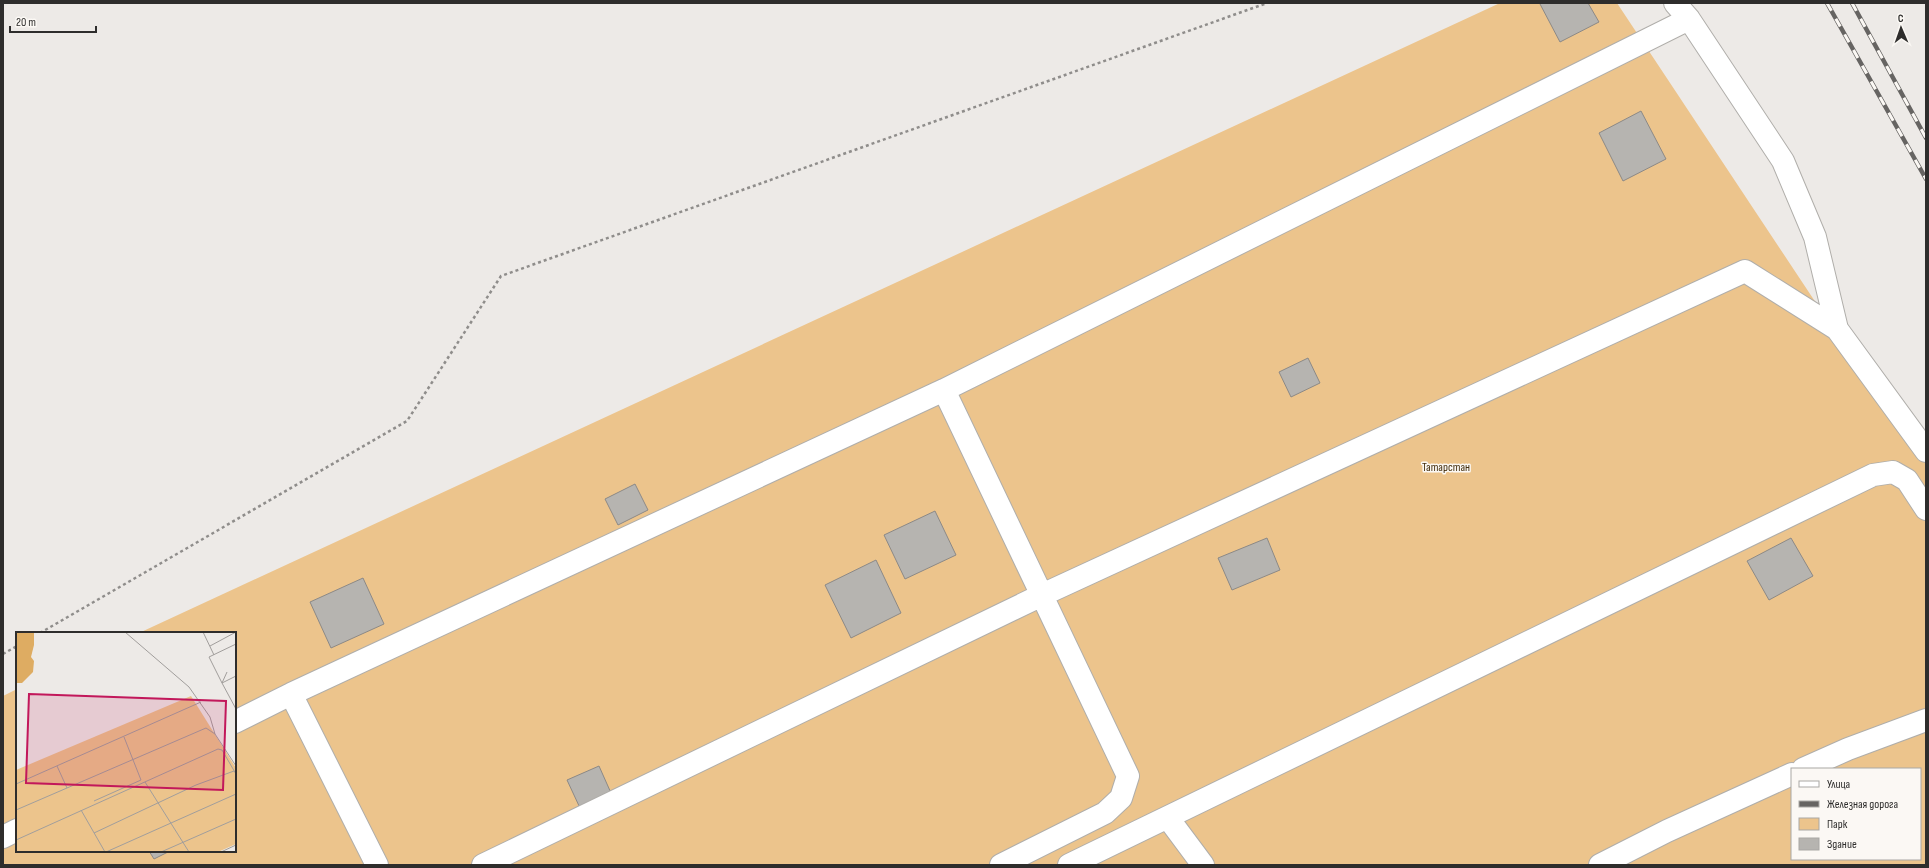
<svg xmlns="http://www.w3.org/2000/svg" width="1929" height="868" viewBox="0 0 1929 868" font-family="'Sofia Sans Condensed',sans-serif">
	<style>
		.green { fill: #ecc48c; fill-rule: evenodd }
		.building { fill: #b6b4b0; stroke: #8c8986 }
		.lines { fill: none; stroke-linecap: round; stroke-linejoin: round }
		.minor-casing { stroke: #b0aeaa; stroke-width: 24 }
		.path { stroke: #8f8d8b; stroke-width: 2.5; stroke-dasharray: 3 3; stroke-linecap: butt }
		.minor { stroke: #fff; stroke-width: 22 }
		.rail-casing { stroke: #666462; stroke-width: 4.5 }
		.rail { stroke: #fbf8f4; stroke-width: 3; stroke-dasharray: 9; stroke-linecap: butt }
		.labels { text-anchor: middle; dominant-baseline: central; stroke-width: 3; stroke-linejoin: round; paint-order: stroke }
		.park-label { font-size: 12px; fill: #422d0c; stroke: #fbf8f4 }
		.inset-road { fill: none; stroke: #a19e9c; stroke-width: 1 }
		.view { fill: #c2185b; fill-opacity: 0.15; stroke: #c2185b; stroke-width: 2 }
		.inset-edge { fill: none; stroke: #2e2d2c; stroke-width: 2 }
	</style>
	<rect width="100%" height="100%" fill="#edeae7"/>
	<path class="green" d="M1500 3H1617L1822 312 1837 329 1926 464V865H3V696L17 689V851H235V633H139ZM1792 769H1920V859H1792Z"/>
	<path class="building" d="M1541 3H1588L1599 22 1560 42 1540 4Z
		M1641 111 1666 159 1623 181 1599 133Z
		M1308 358 1320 383 1291 397 1279 372Z
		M635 484 648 510 618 525 605 499Z
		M935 511 956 555 905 579 884 535Z
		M1267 538 1280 570 1232 590 1218 558Z
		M1791 538 1813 576 1769 600 1747 561Z
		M876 560 901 613 851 638 825 585Z
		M363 578 384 624 331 648 310 602Z
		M599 766 611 793 580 808 567 780Z
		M149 851H170L154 859Z"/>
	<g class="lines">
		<g class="minor-casing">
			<path id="minor" d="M1675 3 1689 19 1783 161 1815 237 1837 329
				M944 390 1128 776 1121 798 1105 813 1001 865
				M291 694 377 865
				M235 722 291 694 944 390 1689 19
				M1803 769 1848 749 1926 720
				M1168 818 1203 865
				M3 837 17 830
				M483 865 1042 595 1745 271 1837 329 1926 451
				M1069 865 1873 475 1893 472 1907 480 1926 509
				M1600 865 1667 831 1792 774"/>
		</g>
		<path class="path" d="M40 633 407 421 501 276 1267 3
			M3 654 17 646"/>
		<use href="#minor" class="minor"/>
		<g class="rail-casing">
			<path id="rail" d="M1827 3 1926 179
				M1852 3 1926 138"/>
		</g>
		<use href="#rail" class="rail"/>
	</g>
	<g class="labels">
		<g class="park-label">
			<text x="1446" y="467">Татарстан</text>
		</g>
	</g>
	<g transform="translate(16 632)">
		<rect width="220" height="220" fill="#edeae7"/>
		<path d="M175 64 220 136V212L202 220H0V138Z" fill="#ecc48c"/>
		<path d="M0 0H18V13L15 25 18 29 17 40 6 51H0Z" fill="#deac62"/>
		<path class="inset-road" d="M109 0 173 55 194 85 199 102M187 0 198 23M220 12 193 25 206 51 220 44M194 14 220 0M211 40 206 51 220 77M41 134 51 156M129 150 173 220M0 152 185 70M78 169 125 148 108 105M0 178 190 96 199 102 220 134M65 178 89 220M78 201 180 153 218 139M0 208 202 117 206 118 220 142M90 220 220 162M145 220 220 187M205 220 220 213"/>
		<path class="view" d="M13 62 210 69 207 158 10 151Z"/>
		<rect width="220" height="220" class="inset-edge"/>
	</g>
	<rect width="1929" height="868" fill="none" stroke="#2e2d2c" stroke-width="8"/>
	<rect x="1791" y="768" width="130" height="92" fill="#fbf8f4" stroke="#a9a7a4"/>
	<rect x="1799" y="781" width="20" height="6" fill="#ffffff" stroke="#a9a7a4"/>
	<text x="1827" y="788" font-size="12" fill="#2e2d2c">Улица</text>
	<rect x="1799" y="801" width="20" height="6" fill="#666462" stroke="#a9a7a4"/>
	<text x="1827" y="808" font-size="12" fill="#2e2d2c">Железная дорога</text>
	<rect x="1799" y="818" width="20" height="12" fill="#ecc48c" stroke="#a9a7a4"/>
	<text x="1827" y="828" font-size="12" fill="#2e2d2c">Парк</text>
	<rect x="1799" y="838" width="20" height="12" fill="#b6b4b0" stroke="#a9a7a4"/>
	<text x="1827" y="848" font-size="12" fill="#2e2d2c">Здание</text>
	<g transform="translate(1901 28) rotate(358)" stroke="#fbf8f4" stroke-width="3" paint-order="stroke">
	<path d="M0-3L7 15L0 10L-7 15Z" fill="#2e2d2c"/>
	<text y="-6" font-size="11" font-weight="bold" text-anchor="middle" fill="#2e2d2c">С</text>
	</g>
	<path d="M10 26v6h86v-6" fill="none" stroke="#2e2d2c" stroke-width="2"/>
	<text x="16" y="26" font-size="12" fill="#2e2d2c" stroke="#fbf8f4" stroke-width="3" paint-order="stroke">20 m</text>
</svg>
